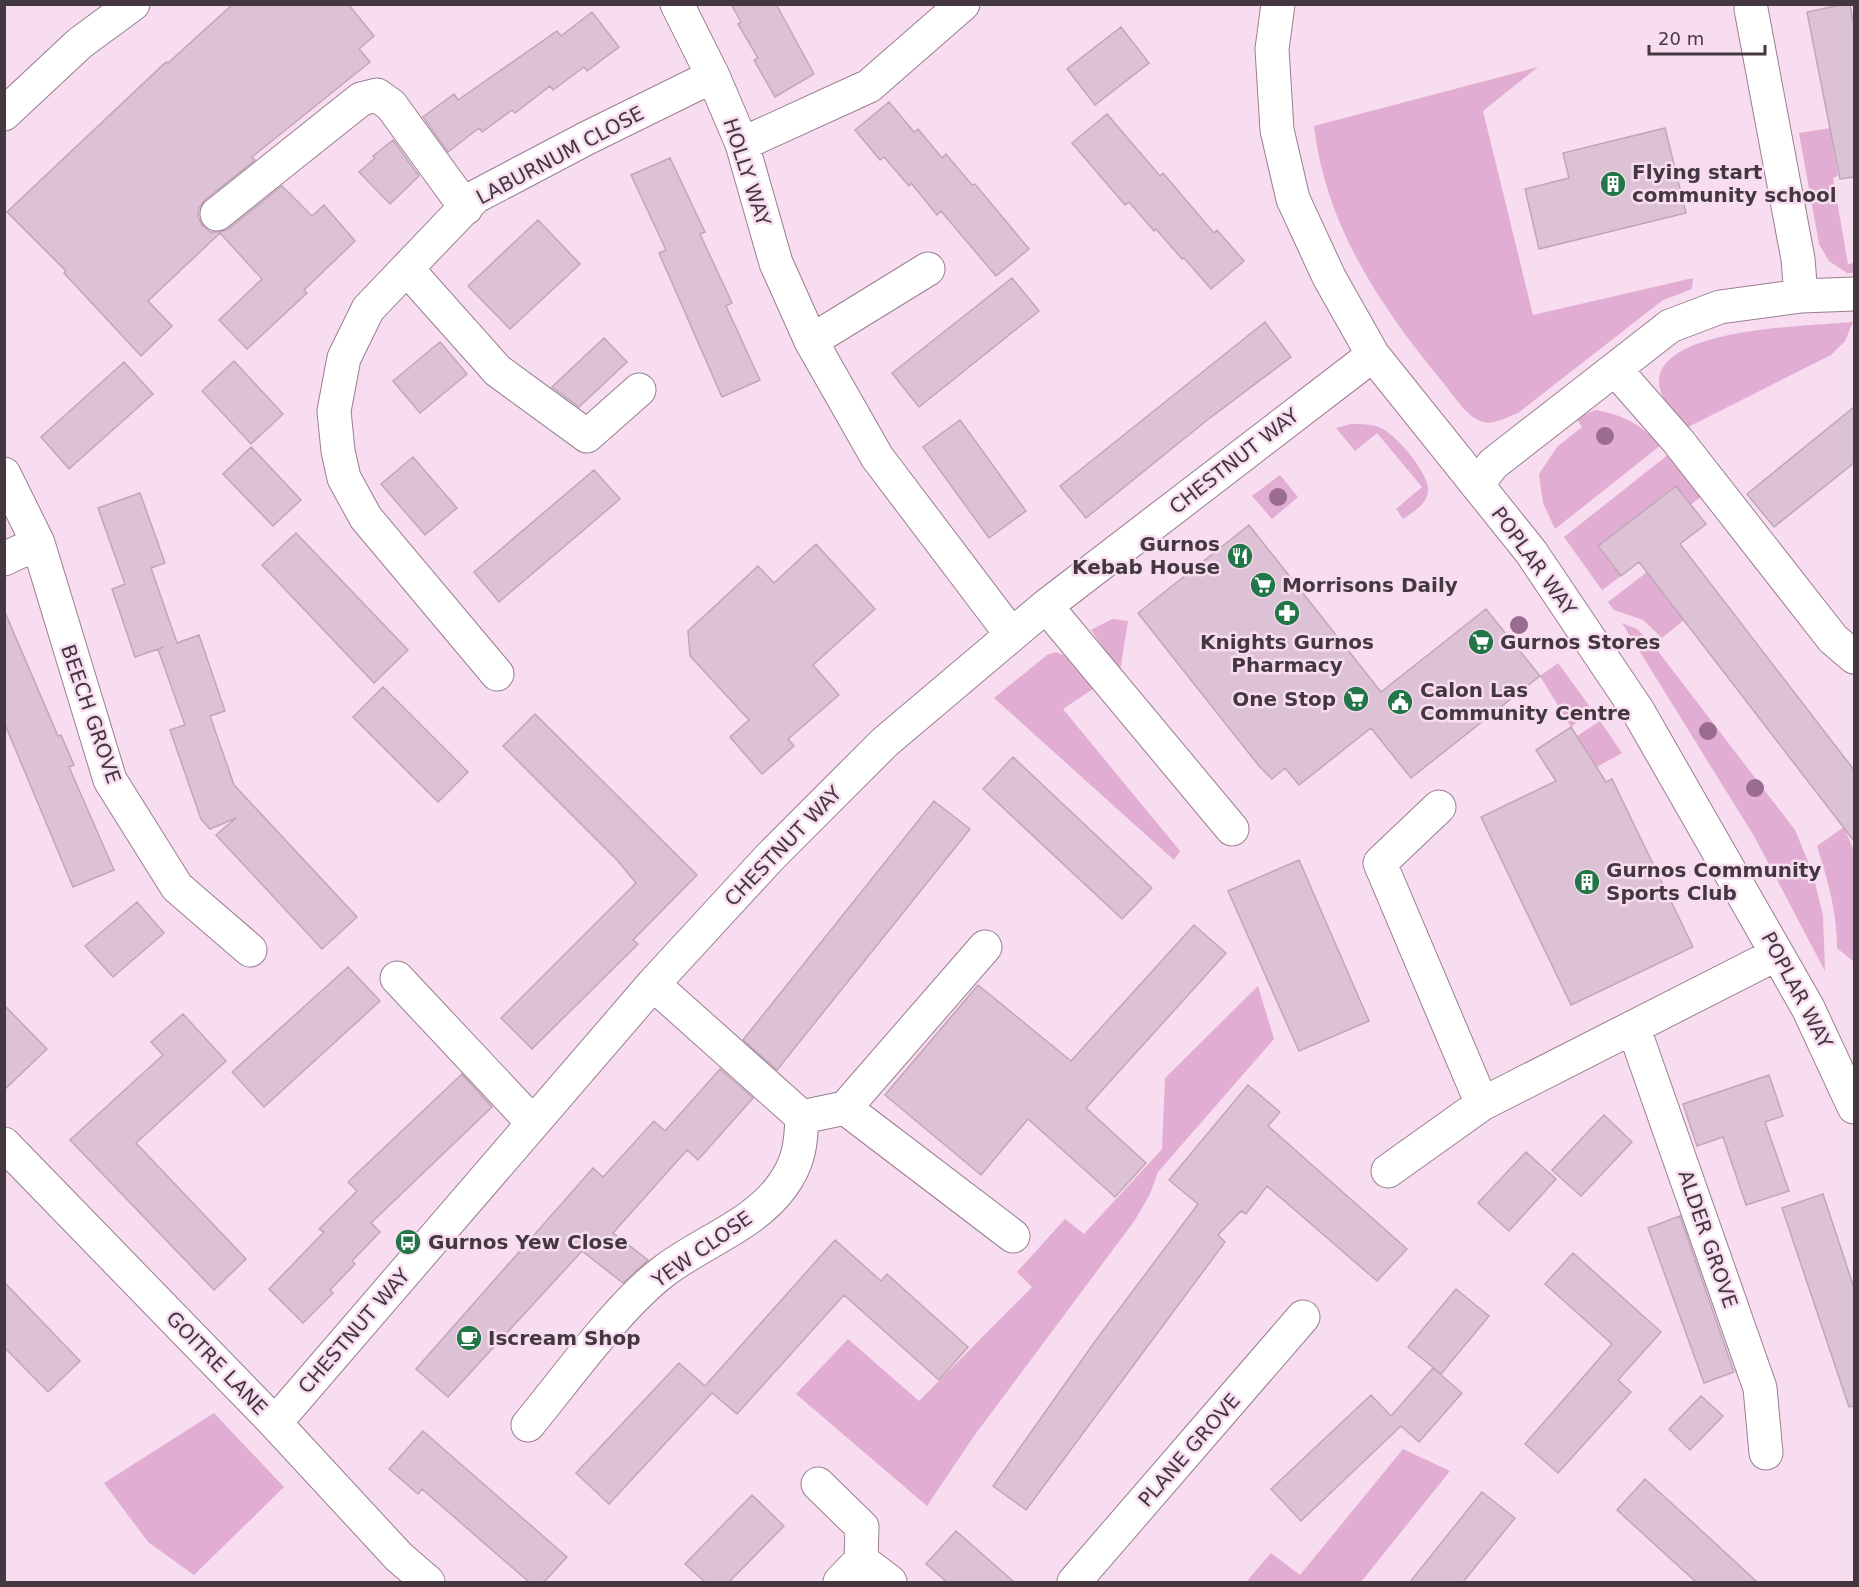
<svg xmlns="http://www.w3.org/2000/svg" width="1859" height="1587" viewBox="0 0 1859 1587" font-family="'DejaVu Sans',sans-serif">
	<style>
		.green { fill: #e1add2 }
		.building { fill: #ddc1d4; stroke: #c1a6b9; stroke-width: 1.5 }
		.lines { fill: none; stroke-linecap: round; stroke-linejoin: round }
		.minor-casing { stroke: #997f91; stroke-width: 35 }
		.minor { stroke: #fff; stroke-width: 33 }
		.tree { fill: #9a6c8f }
		.labels { text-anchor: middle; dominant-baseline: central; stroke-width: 5; stroke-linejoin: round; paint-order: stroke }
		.street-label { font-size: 20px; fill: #43383f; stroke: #f8dcef }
		.poi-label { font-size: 20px; font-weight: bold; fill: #43383f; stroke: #f8dcef; text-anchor: start }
	</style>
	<rect width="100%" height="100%" fill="#f8dcef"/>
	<path class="green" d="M1538 67 1483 111 1533 315 1693 278 1692 289 1663 300 1518 413C1507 417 1495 425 1483 422 1466 417 1452 393 1441 380 1380 306 1325 224 1314 126Z
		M1830 128 1838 176 1833 178 1848 264 1854 263V273H1847L1829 261 1819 244 1799 133Z
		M1853 322 1845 341 1831 355 1686 428C1676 415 1658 398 1659 380 1663 327 1813 326 1853 322Z
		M1596 410C1626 416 1639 424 1661 445L1555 529 1543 503 1539 474 1557 447 1582 427 1576 418Z
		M1351 424C1361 424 1370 424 1379 427 1395 433 1431 475 1428 492 1426 505 1413 512 1403 519L1396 509 1422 487 1377 433 1355 451 1336 428Z
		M1669 454 1701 497 1690 505 1675 486 1598 546 1621 576 1602 590 1564 537Z
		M1280 475 1298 497 1272 519 1252 496Z
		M1647 572 1684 620 1662 638 1643 620 1614 610 1608 602Z
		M1112 619 1128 621 1120 671 1091 630Z
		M1622 623 1637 629 1654 646 1795 830 1812 871 1823 915 1825 971 1754 836Z
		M1055 652 1064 655 1093 689 1063 709 1180 851 1174 860 994 698 1047 655Z
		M1558 663 1593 711 1571 727 1540 676Z
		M1600 721 1622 753 1597 767 1577 736Z
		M1844 827 1854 851V962L1837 948C1837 912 1828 881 1817 846Z
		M1258 986 1274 1039 1158 1172 1150 1194 1135 1220 974 1436 927 1506 796 1394 848 1339 919 1401 1032 1287 1017 1272 1065 1219 1084 1234 1162 1149 1165 1078Z
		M214 1413 284 1487 194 1575 148 1542 104 1483Z
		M1403 1449 1450 1471 1361 1582H1246L1271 1553 1300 1575Z"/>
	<path class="building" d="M233 4H348L374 36 359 49 370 62 252 157 255 160 205 200 199 208 198 216 202 225 211 232H220L228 229 282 186 312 216 324 205 355 241 304 290 307 293 247 349 219 320 262 279 220 233 148 301 172 326 141 356 64 273 66 271 7 212 166 62 168 63Z
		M731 4H776L814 74 775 97 754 60 758 58 738 24 741 22Z
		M1845 4H1850L1854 27V177L1840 179 1807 12Z
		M592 12 619 47 587 71 584 67 553 90 550 86 515 113 512 110 482 132 479 128 448 152 423 117 454 94 458 100 557 31 561 36Z
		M1121 27 1149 63 1095 105 1067 69Z
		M889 102 914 132 918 129 942 158 946 154 972 185 975 184 1029 249 996 276 941 211 937 215 911 183 909 186 884 157 880 160 855 130Z
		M1107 114 1160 176 1163 173 1214 233 1217 230 1244 261 1211 289 1184 258 1182 259 1156 229 1154 231 1129 202 1125 205 1072 143Z
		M1665 128 1686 213 1539 249 1525 189 1569 178 1563 153Z
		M393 140 419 176 390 204 359 172 375 158 373 156Z
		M670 158 705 232 700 234 732 303 726 306 760 380 722 397 659 253 666 250 631 175Z
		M538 220 580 264 510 329 468 286Z
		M1012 278 1039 311 919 407 892 373Z
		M1265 322 1291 357 1206 421 1086 518 1060 486Z
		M604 338 627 362 579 407 552 387Z
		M440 342 467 374 420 413 393 381Z
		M234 361 283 414 251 444 202 391Z
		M124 362 153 394 69 469 41 437Z
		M1854 407V463L1774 527 1747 494Z
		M960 420 1026 511 989 538 923 447Z
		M251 447 301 500 273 526 223 474Z
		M413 457 457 508 425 535 381 484Z
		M594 470 620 499 499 602 474 572Z
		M1676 486 1706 524 1680 544 1854 770V841L1639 562 1621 576 1598 546Z
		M140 493 165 563 151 568 177 643 199 635 225 711 210 716 234 785 357 917 322 949 216 835 236 818 210 829 201 819 170 730 185 725 158 649 164 647 135 657 112 589 125 584 98 508Z
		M1249 525 1381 692 1486 609 1540 676 1411 778 1371 728 1299 785 1285 768 1272 779 1259 766 1138 613Z
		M296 533 408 650 374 683 262 565Z
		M816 544 875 609 813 665 839 695 788 739 794 746 762 774 730 737 749 720 690 656 688 631 758 566 774 583Z
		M4 610 58 736 61 735 74 765 69 767 114 870 73 887 4 722Z
		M383 687 468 772 438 802 353 717Z
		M535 714 697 875 633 940 638 944 532 1049 501 1018 636 883 618 861 503 746Z
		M1571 727 1606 782 1612 779 1693 947 1571 1005 1481 817 1556 781 1536 750Z
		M1013 757 1152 888 1122 919 983 789Z
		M934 801 970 829 777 1070 743 1040Z
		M1299 860 1369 1021 1299 1051 1228 891Z
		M137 902 164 933 113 977 85 946Z
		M1194 925 1226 953 1086 1108 1146 1163 1115 1197 1028 1119 981 1175 885 1095 978 985 1071 1061Z
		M348 967 380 1001 264 1107 232 1072Z
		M4 1005 47 1049 4 1090Z
		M183 1014 226 1061 136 1143 246 1259 214 1290 70 1140 163 1055 151 1042Z
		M720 1069 753 1098 698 1160 687 1150 613 1233 648 1260 623 1283 582 1251 448 1397 416 1369 593 1168 603 1177 654 1121 665 1131Z
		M462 1074 492 1107 371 1223 380 1232 352 1261 355 1264 330 1290 333 1293 303 1323 269 1289 324 1232 319 1229 357 1191 348 1182Z
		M1769 1075 1783 1116 1765 1122 1789 1191 1746 1205 1723 1137 1697 1146 1683 1104Z
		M1248 1085 1280 1112 1268 1126 1407 1249 1377 1281 1267 1186 1246 1214 1241 1211 1218 1235 1225 1242 1026 1510 993 1486 1096 1340 1198 1204 1169 1180Z
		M1604 1115 1632 1142 1581 1196 1552 1170Z
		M1526 1152 1556 1179 1509 1231 1478 1203Z
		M1823 1194 1854 1288V1406L1849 1407 1782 1208Z
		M1680 1216 1734 1372 1704 1383 1648 1228Z
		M835 1240 881 1281 887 1274 968 1347 939 1380 844 1295 737 1414 712 1393 609 1504 576 1473 679 1363 705 1386Z
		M1573 1253 1661 1332 1618 1380 1631 1392 1558 1473 1525 1444 1612 1344 1545 1284Z
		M4 1282 80 1361 48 1392 4 1347Z
		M1456 1289 1489 1316 1441 1374 1408 1347Z
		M1433 1368 1462 1393 1419 1442 1401 1426 1301 1521 1271 1489 1371 1395 1391 1416Z
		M1701 1396 1723 1416 1690 1450 1669 1429Z
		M423 1431 567 1557 544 1582H529L422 1489 418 1494 389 1469Z
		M1645 1479 1715 1543 1757 1582H1696L1617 1510Z
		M1482 1492 1515 1518 1463 1582H1410Z
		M752 1495 784 1526 729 1582H705L685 1564Z
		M956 1531 981 1553 1014 1582H947L926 1564Z"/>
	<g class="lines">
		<g class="minor-casing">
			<path id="minor" d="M677 4 713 76 742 144 776 263 811 341 877 457 1011 634
				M1278 4 1272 49 1277 130 1293 199 1329 277 1373 355 1531 552 1638 711 1808 1008 1854 1107
				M1751 9 1798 259 1801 296
				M4 114 80 43 133 4
				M742 144 869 86 963 4
				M217 214 361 99 377 95 391 105 466 208
				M407 269 498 371 587 436 639 390
				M811 341 928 269
				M1615 369 1678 441 1833 639 1854 657
				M4 474 38 543 110 780 177 887 250 950
				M1477 485 1493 464 1670 326 1720 307 1801 296 1854 294
				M4 559 38 543
				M1046 606 1232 829
				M497 674 366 518 344 478 338 451 334 411 344 358 368 309 475 197 587 138 713 76
				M1439 807 1380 863 1482 1104
				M397 978 533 1123
				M653 984 802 1117
				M1634 1029 1760 1388 1766 1453
				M845 1108 1013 1236
				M4 1144 275 1423 399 1557 428 1582
				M1388 1171 1482 1104 1777 954
				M275 1423 653 984 770 857 885 742 1046 606 1373 355
				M528 1425C567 1378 617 1307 664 1271 702 1242 754 1225 782 1186 799 1163 801 1144 802 1117L845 1108 985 947
				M818 1484 862 1527 861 1560
				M840 1582 861 1560 890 1582
				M1074 1582 1303 1317"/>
		</g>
		<use href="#minor" class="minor"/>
	</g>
	<g class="tree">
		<circle cx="1605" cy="436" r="9"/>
		<circle cx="1278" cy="497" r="9"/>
		<circle cx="1519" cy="625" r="9"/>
		<circle cx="1708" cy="731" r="9"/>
		<circle cx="1755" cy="788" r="9"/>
	</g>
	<defs>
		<g id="building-disc" transform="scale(1.35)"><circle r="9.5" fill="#227648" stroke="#f8dcef"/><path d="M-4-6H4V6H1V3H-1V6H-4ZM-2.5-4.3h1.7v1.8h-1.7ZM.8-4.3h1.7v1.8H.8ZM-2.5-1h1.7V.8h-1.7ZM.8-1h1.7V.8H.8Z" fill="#fff"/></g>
		<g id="restaurant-disc" transform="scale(1.35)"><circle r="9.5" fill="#227648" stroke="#f8dcef"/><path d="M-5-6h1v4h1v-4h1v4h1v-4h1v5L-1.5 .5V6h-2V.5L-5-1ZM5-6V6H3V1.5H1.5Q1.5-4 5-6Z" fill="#fff"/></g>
		<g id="supermarket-disc" transform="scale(1.35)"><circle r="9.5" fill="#227648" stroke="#f8dcef"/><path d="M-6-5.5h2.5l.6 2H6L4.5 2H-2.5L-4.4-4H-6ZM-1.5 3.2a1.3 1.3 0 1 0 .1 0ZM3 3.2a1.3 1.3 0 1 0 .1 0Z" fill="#fff"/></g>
		<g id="pharmacy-disc" transform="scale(1.35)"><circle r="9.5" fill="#227648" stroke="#f8dcef"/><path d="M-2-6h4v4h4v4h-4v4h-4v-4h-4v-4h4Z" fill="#fff"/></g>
		<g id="civic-disc" transform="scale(1.35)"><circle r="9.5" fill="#227648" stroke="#f8dcef"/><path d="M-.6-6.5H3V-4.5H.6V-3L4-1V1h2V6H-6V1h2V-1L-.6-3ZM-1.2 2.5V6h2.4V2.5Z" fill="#fff"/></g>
		<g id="bus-disc" transform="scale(1.35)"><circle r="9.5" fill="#227648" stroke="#f8dcef"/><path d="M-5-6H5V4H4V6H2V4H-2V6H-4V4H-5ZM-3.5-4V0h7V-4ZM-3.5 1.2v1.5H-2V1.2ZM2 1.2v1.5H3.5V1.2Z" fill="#fff"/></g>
		<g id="cafe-disc" transform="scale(1.35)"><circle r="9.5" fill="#227648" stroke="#f8dcef"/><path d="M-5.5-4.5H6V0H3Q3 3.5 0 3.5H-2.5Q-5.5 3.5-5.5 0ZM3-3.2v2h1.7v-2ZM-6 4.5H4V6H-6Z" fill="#fff"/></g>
	</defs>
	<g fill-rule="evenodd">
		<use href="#building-disc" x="1613" y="184"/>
		<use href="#restaurant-disc" x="1240" y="556"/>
		<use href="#supermarket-disc" x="1263" y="585"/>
		<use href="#pharmacy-disc" x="1287" y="613"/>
		<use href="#supermarket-disc" x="1481" y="642"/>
		<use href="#supermarket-disc" x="1356" y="699"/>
		<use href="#civic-disc" x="1400" y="702"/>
		<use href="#building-disc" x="1587" y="882"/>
		<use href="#bus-disc" x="408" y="1242"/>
		<use href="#cafe-disc" x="469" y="1338"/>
	</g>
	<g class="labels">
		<g class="street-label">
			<text transform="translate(560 155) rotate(-28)">LABURNUM CLOSE</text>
			<text transform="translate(747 172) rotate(72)">HOLLY WAY</text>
			<text transform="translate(1234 461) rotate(-38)">CHESTNUT WAY</text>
			<text transform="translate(1534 561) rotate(54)">POPLAR WAY</text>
			<text transform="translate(91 714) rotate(71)">BEECH GROVE</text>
			<text transform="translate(783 846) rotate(-46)">CHESTNUT WAY</text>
			<text transform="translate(1797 990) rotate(62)">POPLAR WAY</text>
			<text transform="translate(1708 1239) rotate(71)">ALDER GROVE</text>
			<text transform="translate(702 1249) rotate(-35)">YEW CLOSE</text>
			<text transform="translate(354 1331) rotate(-49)">CHESTNUT WAY</text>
			<text transform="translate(217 1363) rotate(46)">GOITRE LANE</text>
			<text transform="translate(1189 1450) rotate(-49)">PLANE GROVE</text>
		</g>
		<g class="poi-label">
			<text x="1632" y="172">Flying start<tspan x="1632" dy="23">community school</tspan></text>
			<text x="1220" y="544" text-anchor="end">Gurnos<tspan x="1220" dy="23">Kebab House</tspan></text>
			<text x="1282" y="585">Morrisons Daily</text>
			<text x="1287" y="642" text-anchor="middle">Knights Gurnos<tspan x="1287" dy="23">Pharmacy</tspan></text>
			<text x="1500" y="642">Gurnos Stores</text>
			<text x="1420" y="690">Calon Las<tspan x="1420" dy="23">Community Centre</tspan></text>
			<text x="1336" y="699" text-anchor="end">One Stop</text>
			<text x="1606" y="870">Gurnos Community<tspan x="1606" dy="23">Sports Club</tspan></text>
			<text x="428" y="1242">Gurnos Yew Close</text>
			<text x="488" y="1338">Iscream Shop</text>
		</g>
	</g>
	<rect width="1859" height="1587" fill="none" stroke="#43383f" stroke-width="12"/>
	<path d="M1649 45v9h116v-9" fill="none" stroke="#43383f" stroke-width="3"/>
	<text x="1658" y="45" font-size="18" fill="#43383f" stroke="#f8dcef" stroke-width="4.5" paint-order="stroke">20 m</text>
</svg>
